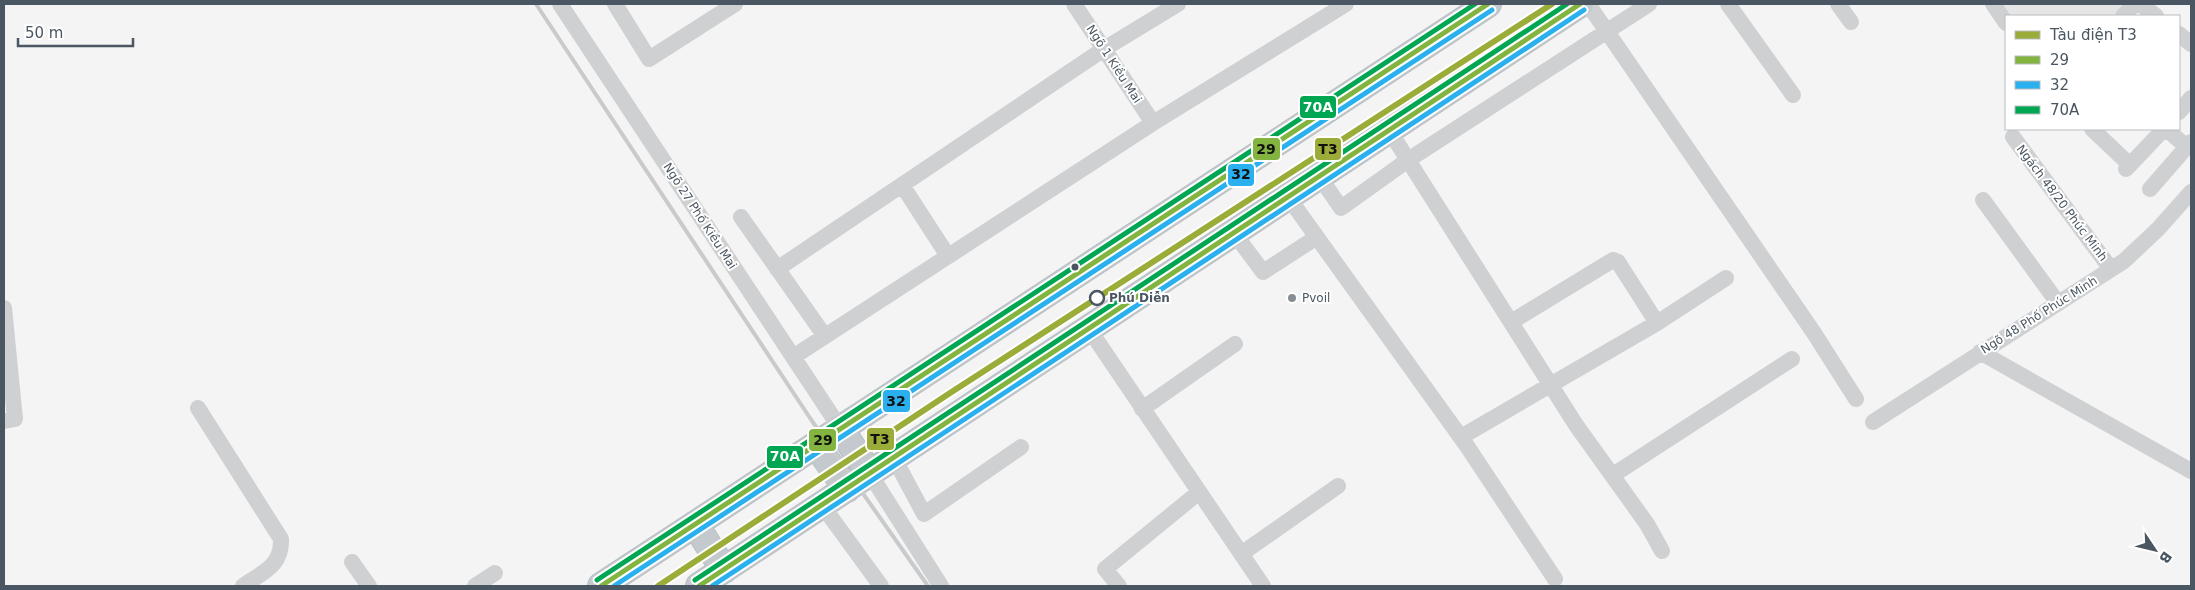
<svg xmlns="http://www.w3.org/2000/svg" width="2195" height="590" viewBox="0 0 2195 590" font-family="'DejaVu Sans',sans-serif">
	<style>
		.education { fill: #e6e5e6 }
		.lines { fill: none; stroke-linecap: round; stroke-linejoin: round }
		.trunk-casing { stroke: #b9bec3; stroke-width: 28 }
		.minor { stroke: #ced0d2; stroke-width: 16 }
		.trunk { stroke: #c4c9cd; stroke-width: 26 }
		.rail { stroke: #c9cacc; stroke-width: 4 }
		.bus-1-casing { stroke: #fff; stroke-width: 9 }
		.bus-2-casing { stroke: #fff; stroke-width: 9 }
		.bus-3-casing { stroke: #fff; stroke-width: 9 }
		.bus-1 { stroke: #83b43f; stroke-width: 5 }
		.bus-2 { stroke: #2ab0ef; stroke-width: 5 }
		.bus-3 { stroke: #00a651; stroke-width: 5 }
		.metro-1-casing { stroke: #fff; stroke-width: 10 }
		.metro-1 { stroke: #9cac39; stroke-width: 6 }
		.bus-dot { fill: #4a5661; stroke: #fff; stroke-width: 2 }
		.stop-dot { fill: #fff; stroke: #4a5661; stroke-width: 2.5 }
		.poi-dot { fill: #868d94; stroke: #fff; stroke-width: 2 }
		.labels { text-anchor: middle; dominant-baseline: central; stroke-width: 4; stroke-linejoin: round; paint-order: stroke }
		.street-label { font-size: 12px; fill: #4a5661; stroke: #fff }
		.stop-label { font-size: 12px; font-weight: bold; fill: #4a5661; stroke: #fff; text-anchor: start }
		.poi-label { font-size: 12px; fill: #4a5661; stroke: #fff; text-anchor: start }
		.line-badge { stroke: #fff; stroke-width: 2 }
		.badge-label { font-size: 14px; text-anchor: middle; font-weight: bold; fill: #fff }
		.pale-badge-label { font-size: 14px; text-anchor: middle; font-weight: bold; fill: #111 }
	</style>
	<rect width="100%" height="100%" fill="#f4f4f4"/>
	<path class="education" d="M2001 4H2129L2117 16H2010Z"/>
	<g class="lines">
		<g class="trunk-casing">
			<path id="trunk" d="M840 428 870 474
				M816 445 847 489
				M695 524 724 570
				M601 586 1488 4
				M699 586 1580 4"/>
		</g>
		<path class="minor" d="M560 4 840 428
			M615 4 649 59 735 4
			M1074 4 1153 123
			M1588 4 1814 333 1856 399
			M1728 4 1793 95
			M1838 4 1851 22
			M1993 4 2006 23
			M2140 4 2156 16
			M2123 16 2135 4
			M2179 34 2191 44
			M2179 112 2191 98
			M2092 129 2130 165
			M2166 129 2187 147
			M1389 130 1576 425 1647 524 1662 551
			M2013 137 2111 269
			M2126 169 2164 129
			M1319 176 1341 208 1408 160 1649 4
			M902 185 948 256
			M2150 189 2191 142
			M1288 197 1467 446 1555 579
			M1983 200 2058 303
			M741 217 824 335
			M1234 233 1263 272 1317 237
			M777 269 1104 49 1178 4
			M4 308 15 419 4 421
			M1511 322 1613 260 1618 262 1657 323
			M1089 329 1263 586
			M1980 352 2191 471
			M793 357 1153 123 1346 4
			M198 408 281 539C282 566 263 572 243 586
			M1142 409 1235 344
			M1873 422 2124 261 2158 229 2191 192
			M1461 437 1657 323 1726 278
			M894 458 924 514 1021 447
			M870 474 941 586
			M1613 475 1792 359
			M822 505 881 586
			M1241 554 1338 486
			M352 562 369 586
			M475 586 495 573
			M1119 586 1105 569 1198 493"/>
		<use href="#trunk" class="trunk"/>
		<path class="rail" d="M536 4 812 421 928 586"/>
		<g class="bus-1-casing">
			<path id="bus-1" d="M601 586 1488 4
				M699 586 1580 4"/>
		</g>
		<g class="bus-2-casing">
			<path id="bus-2" d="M614 586 1492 10
				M712 586 1584 10"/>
		</g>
		<g class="bus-3-casing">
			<path id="bus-3" d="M597 580 1475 4
				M695 580 1567 4"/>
		</g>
		<use href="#bus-1" class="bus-1"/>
		<use href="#bus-2" class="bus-2"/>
		<use href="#bus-3" class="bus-3"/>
		<g class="metro-1-casing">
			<path id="metro-1" d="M658 586 950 393 1552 4"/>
		</g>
		<use href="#metro-1" class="metro-1"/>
	</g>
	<circle class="bus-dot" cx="1075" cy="267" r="4.5"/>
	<circle class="stop-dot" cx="1097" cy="298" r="7"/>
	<circle class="poi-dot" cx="1292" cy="298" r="5"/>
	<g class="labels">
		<g class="street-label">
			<text transform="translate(1114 64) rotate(57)">Ngõ 1 Kiều Mai</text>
			<text transform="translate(2062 203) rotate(53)">Ngách 48/20 Phúc Minh</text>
			<text transform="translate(700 216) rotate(57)">Ngõ 27 Phố Kiều Mai</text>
			<text transform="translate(2039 315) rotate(-32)">Ngõ 48 Phố Phúc Minh</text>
		</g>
		<g class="stop-label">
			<text x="1109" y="298">Phú Diễn</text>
		</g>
		<g class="poi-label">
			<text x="1302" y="298">Pvoil</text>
		</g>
	</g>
	<g class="line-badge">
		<rect x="1299" y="95" width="38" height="24" rx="5" fill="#00a651"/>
		<rect x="1314" y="137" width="28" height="24" rx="5" fill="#9cac39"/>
		<rect x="1252" y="137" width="29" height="24" rx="5" fill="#83b43f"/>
		<rect x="1227" y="163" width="28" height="24" rx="5" fill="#2ab0ef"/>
		<rect x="882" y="389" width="29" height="24" rx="5" fill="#2ab0ef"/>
		<rect x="866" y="427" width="29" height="24" rx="5" fill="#9cac39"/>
		<rect x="808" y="428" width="29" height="24" rx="5" fill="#83b43f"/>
		<rect x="766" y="445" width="38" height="24" rx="5" fill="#00a651"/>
	</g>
	<g class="badge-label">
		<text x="1318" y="112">70A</text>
		<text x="785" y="461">70A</text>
	</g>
	<g class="pale-badge-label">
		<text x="1328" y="154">T3</text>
		<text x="1266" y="154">29</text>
		<text x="1241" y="179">32</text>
		<text x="896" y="406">32</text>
		<text x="880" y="444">T3</text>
		<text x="823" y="445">29</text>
	</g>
	<rect width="2195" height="590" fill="none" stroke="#4a5661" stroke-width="10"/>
	<rect x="2005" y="15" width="175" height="115" fill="#ffffff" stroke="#b7bbc0"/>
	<rect x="2015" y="31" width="25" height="8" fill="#9cac39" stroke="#b7bbc0"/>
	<text x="2050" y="40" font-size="15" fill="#4a5661">Tàu điện T3</text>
	<rect x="2015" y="56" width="25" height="8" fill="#83b43f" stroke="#b7bbc0"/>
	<text x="2050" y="65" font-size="15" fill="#4a5661">29</text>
	<rect x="2015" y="81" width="25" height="8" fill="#2ab0ef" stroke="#b7bbc0"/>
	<text x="2050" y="90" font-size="15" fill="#4a5661">32</text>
	<rect x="2015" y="106" width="25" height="8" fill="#00a651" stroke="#b7bbc0"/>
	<text x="2050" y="115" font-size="15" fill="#4a5661">70A</text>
	<g transform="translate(2155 550) rotate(125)" stroke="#ffffff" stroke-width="4" paint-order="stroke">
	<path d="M0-4L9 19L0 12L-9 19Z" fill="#4a5661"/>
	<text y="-8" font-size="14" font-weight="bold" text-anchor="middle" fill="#4a5661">B</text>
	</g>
	<path d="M18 38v8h115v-8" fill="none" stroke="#4a5661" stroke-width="2.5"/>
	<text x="25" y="38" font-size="15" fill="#4a5661" stroke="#ffffff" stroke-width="4" paint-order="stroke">50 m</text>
</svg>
